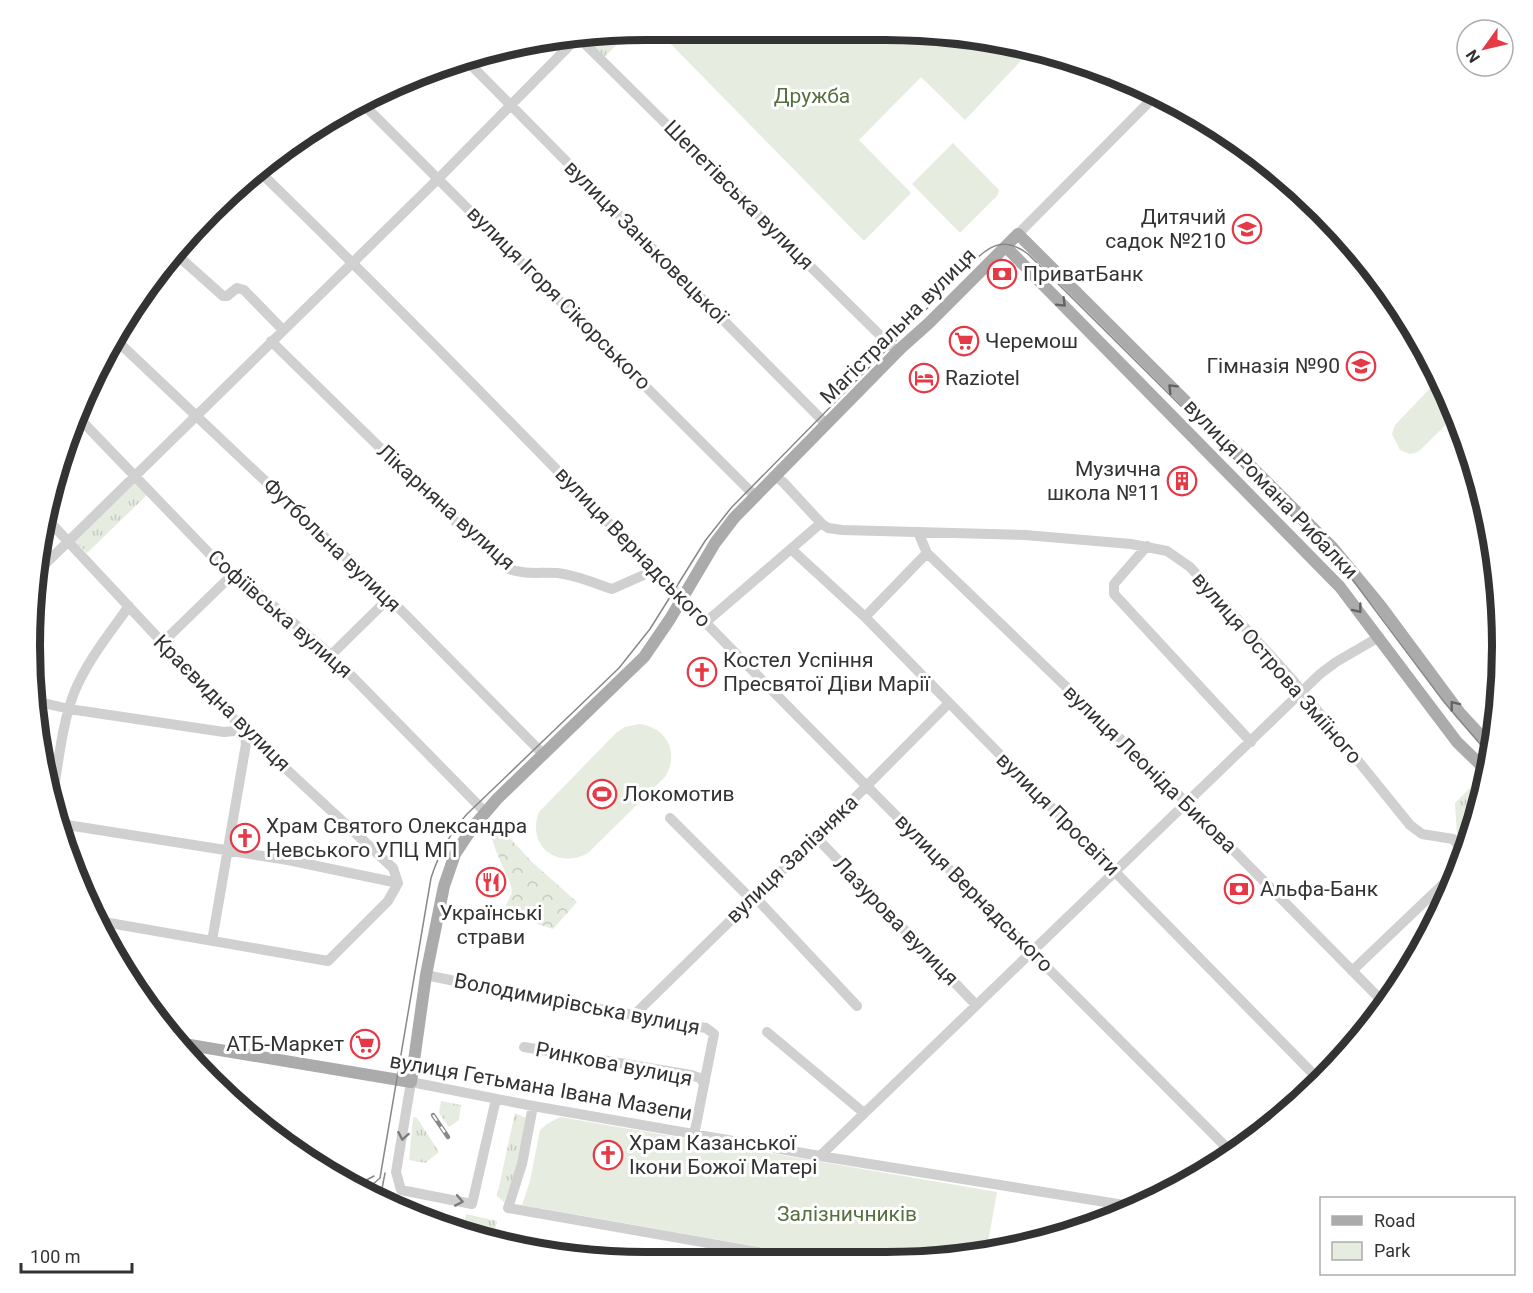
<svg xmlns="http://www.w3.org/2000/svg" width="1533" height="1293" viewBox="0 0 1533 1293" font-family="Roboto,sans-serif">
	<style>
		.grass { fill: url(#grass-tufts) }
		.forest { fill: url(#forest-crowns) }
		.park { fill: #e6ecdf }
		.lines { fill: none; stroke-linecap: round; stroke-linejoin: round }
		.minor { stroke: #d0d0d0; stroke-width: 10 }
		.major { stroke: #ababab; stroke-width: 12 }
		.tram { stroke: #888; stroke-width: 1.5 }
		.rail-casing { stroke: #888; stroke-width: 4.5 }
		.rail { stroke: #fff; stroke-width: 2; stroke-dasharray: 7; stroke-linecap: butt }
		.oneway { stroke: #636363 }
		.oneway2 { stroke: #7a7a7a }
		.labels { text-anchor: middle; dominant-baseline: central; stroke-width: 6; stroke-linejoin: round; paint-order: stroke }
		.park-label { font-size: 21px; fill: #56703f; stroke: #fff }
		.street-label { font-size: 21px; fill: #333; stroke: #fff }
		.poi-label { font-size: 21px; fill: #333; stroke: #fff; text-anchor: start }
		.rim { fill: none; stroke: #333; stroke-width: 8 }
	</style>
	<defs>
		<pattern id="grass-tufts" width="24" height="20" patternUnits="userSpaceOnUse" patternTransform="scale(1.5)"><rect width="24" height="20" fill="#e6ecdf"/><path d="M3 7l-1-3M5 7V3M7 7l1-3M15 17l-1-3M17 17v-4M19 17l1-3" fill="none" stroke="#c6cbc0"/></pattern>
		<pattern id="forest-crowns" width="20" height="18" patternUnits="userSpaceOnUse" patternTransform="scale(1.5)"><rect width="20" height="18" fill="#e6ecdf"/><path d="M2 6a3 3 0 1 1 6 0M12 15a3 3 0 1 1 6 0" fill="none" stroke="#c6cbc0"/></pattern>
	</defs>
	<rect width="100%" height="100%" fill="#fff"/>
	<path class="grass" d="M628 32 604 58 586 38Z
		M135 482 147 495 87 553 75 541Z
		M1485 773 1488 776 1466 848 1457 836 1455 803Z
		M441 1101 461 1105 459 1120 449 1127 439 1113Z
		M515 1113 526 1118 520 1157 504 1202 497 1196Z
		M413 1117 417 1118 439 1152 425 1163 409 1160Z
		M466 1214 497 1221 493 1239 462 1233Z"/>
	<path class="forest" d="M498 825 532 862 577 902 553 929 507 914 506 905 512 893 511 885 496 851 491 835Z"/>
	<path class="park" d="M657 30 967 35 1033 48 965 120 921 77 859 140 911 193 864 241Z
		M953 143 999 190 997 196 960 233 912 184Z
		M1439 379 1457 414 1418 452 1410 454 1400 450 1392 434 1395 425Z
		M639 724C667 727 680 753 665 777L588 853C558 870 526 846 539 812L616 733 625 727Z
		M560 1117 997 1192 986 1253 887 1263H850L522 1205 530 1181 540 1130 547 1124Z"/>
	<g class="lines">
		<path class="minor" d="M580 39 897 352
			M465 59 826 424
			M361 102 755 496
			M259 171C410 318 557 470 704 621 879 800 1057 977 1234 1155
			M1018 234 1158 93
			M177 255 223 296H227L237 288 244 290 283 330
			M115 339 389 598 544 755
			M271 341 460 526 509 569C525 575 540 572 557 573 576 575 594 583 612 589L655 570
			M76 415 231 576 262 596 331 655 485 812
			M775 476 783 482 821 523
			M48 520 244 730 393 868 398 883
			M918 532 927 553 1187 803 1386 1005
			M1147 546 1114 584V594L1251 742
			M791 549 865 617 1322 1083
			M35 574 439 178 576 39
			M865 617 927 553
			M706 622 821 523 828 528 842 530 1025 535 1131 544 1167 551 1190 567 1291 678 1410 825 1422 834 1453 839 1465 853
			M162 643 231 576
			M331 655 389 598
			M35 701 69 709 224 732 244 730 246 744 212 941
			M53 793C59 760 62 724 74 693 87 661 109 634 129 606
			M670 818 751 899
			M61 824 288 860 398 883
			M816 837 976 1005
			M754 896 857 1006
			M98 921 328 961 388 901 398 883
			M1352 971 1460 868
			M426 975 517 994 706 1028 714 1034 694 1135
			M634 1015 816 837 949 703
			M767 1032 864 1113
			M524 1047 691 1075 700 1078 703 1082
			M496 1099 472 1204 401 1190 396 1172 411 1082 533 1106 820 1156 1124 1205 1146 1204
			M533 1106 522 1164 508 1208 821 1263
			M820 1156 1320 674 1336 662 1379 637"/>
		<path class="major" d="M1006 247 1340 587 1457 742 1489 773
			M178 1043 411 1082 426 975 444 886 455 854 473 827 497 799 644 657 670 619 715 543 734 518 901 348 929 323 1018 234 1333 548 1380 605 1460 713 1493 749"/>
		<path class="tram" d="M353 1187 374 1176
			M364 1192 380 1178 431 878C439 853 450 833 467 814L619 668 650 629 705 541 731 508 962 273C984 251 999 232 1028 254L1343 567 1444 702 1492 758
			M380 1199 385 1173"/>
		<g class="rail-casing">
			<path id="rail" d="M433 1115 448 1137"/>
		</g>
		<use href="#rail" class="rail"/>
	</g>
	<defs><path id="oneway-chevron" d="M-2-3.5L2.5 0L-2 3.5" fill="none" stroke-width="1.6" stroke-linecap="round" stroke-linejoin="round" transform="scale(1.5)"/></defs>
	<g class="oneway">
		<use href="#oneway-chevron" transform="translate(1062 303) rotate(45)"/>
		<use href="#oneway-chevron" transform="translate(1172 388) rotate(-135)"/>
		<use href="#oneway-chevron" transform="translate(1358 609) rotate(52)"/>
		<use href="#oneway-chevron" transform="translate(1454 705) rotate(-128)"/>
	</g>
	<g class="oneway2">
		<use href="#oneway-chevron" transform="translate(403 1136) rotate(100)"/>
		<use href="#oneway-chevron" transform="translate(459 1201) rotate(11)"/>
	</g>
	<defs>
		<g id="school-ring" transform="scale(1.5)"><circle r="9.5" fill="#fff" stroke="#e63946" stroke-width="1.5"/><path d="M0-5L7-2L0 1L-7-2ZM-4 1L0 2.5L4 1V4Q0 6-4 4Z" fill="#e63946"/></g>
		<g id="bank-ring" transform="scale(1.5)"><circle r="9.5" fill="#fff" stroke="#e63946" stroke-width="1.5"/><path d="M-6-4H6V4H-6ZM0-2.3a2.3 2.3 0 1 0 0 4.6a2.3 2.3 0 1 0 0-4.6Z" fill="#e63946"/></g>
		<g id="supermarket-ring" transform="scale(1.5)"><circle r="9.5" fill="#fff" stroke="#e63946" stroke-width="1.5"/><path d="M-6-5.5h2.5l.6 2H6L4.5 2H-2.5L-4.4-4H-6ZM-1.5 3.2a1.3 1.3 0 1 0 .1 0ZM3 3.2a1.3 1.3 0 1 0 .1 0Z" fill="#e63946"/></g>
		<g id="hotel-ring" transform="scale(1.5)"><circle r="9.5" fill="#fff" stroke="#e63946" stroke-width="1.5"/><path d="M-6-4.5h1.5V1H6V5H4.5V3h-9V5H-6ZM-4 0a1.8 1.8 0 1 1 3.6 0ZM.5 0V-2.5h3Q6-2.5 6 0Z" fill="#e63946"/></g>
		<g id="building-ring" transform="scale(1.5)"><circle r="9.5" fill="#fff" stroke="#e63946" stroke-width="1.5"/><path d="M-4-6H4V6H1V3H-1V6H-4ZM-2.5-4.3h1.7v1.8h-1.7ZM.8-4.3h1.7v1.8H.8ZM-2.5-1h1.7V.8h-1.7ZM.8-1h1.7V.8H.8Z" fill="#e63946"/></g>
		<g id="church-ring" transform="scale(1.5)"><circle r="9.5" fill="#fff" stroke="#e63946" stroke-width="1.5"/><path d="M-1.2-6h2.4v3.5h3.3v2.4h-3.3V6h-2.4V-.1h-3.3v-2.4h3.3Z" fill="#e63946"/></g>
		<g id="stadium-ring" transform="scale(1.5)"><circle r="9.5" fill="#fff" stroke="#e63946" stroke-width="1.5"/><path d="M0-5a6.5 5 0 1 0 0 10a6.5 5 0 1 0 0-10ZM-3.5-1.8h7v3.6h-7Z" fill="#e63946"/></g>
		<g id="restaurant-ring" transform="scale(1.5)"><circle r="9.5" fill="#fff" stroke="#e63946" stroke-width="1.5"/><path d="M-5-6h1v4h1v-4h1v4h1v-4h1v5L-1.5 .5V6h-2V.5L-5-1ZM5-6V6H3V1.5H1.5Q1.5-4 5-6Z" fill="#e63946"/></g>
	</defs>
	<g fill-rule="evenodd">
		<use href="#school-ring" x="1247" y="229"/>
		<use href="#bank-ring" x="1002" y="274"/>
		<use href="#supermarket-ring" x="964" y="341"/>
		<use href="#school-ring" x="1361" y="366"/>
		<use href="#hotel-ring" x="924" y="378"/>
		<use href="#building-ring" x="1182" y="481"/>
		<use href="#church-ring" x="702" y="672"/>
		<use href="#stadium-ring" x="602" y="794"/>
		<use href="#church-ring" x="245" y="838"/>
		<use href="#restaurant-ring" x="491" y="882"/>
		<use href="#bank-ring" x="1239" y="889"/>
		<use href="#supermarket-ring" x="365" y="1044"/>
		<use href="#church-ring" x="608" y="1155"/>
	</g>
	<g class="labels">
		<g class="park-label">
			<text x="812" y="96">Дружба</text>
			<text x="847" y="1214">Залізничників</text>
		</g>
		<g class="street-label">
			<text transform="translate(739 195) rotate(45)">Шепетівська вулиця</text>
			<text transform="translate(646 242) rotate(45)">вулиця Заньковецької</text>
			<text transform="translate(559 298) rotate(45)">вулиця Ігоря Сікорського</text>
			<text transform="translate(898 326) rotate(-45)">Магістральна вулиця</text>
			<text transform="translate(1271 489) rotate(46)">вулиця Романа Рибалки</text>
			<text transform="translate(446 507) rotate(42)">Лікарняна вулиця</text>
			<text transform="translate(332 545) rotate(44)">Футбольна вулиця</text>
			<text transform="translate(633 547) rotate(46)">вулиця Вернадського</text>
			<text transform="translate(280 614) rotate(41)">Софіївська вулиця</text>
			<text transform="translate(1277 668) rotate(49)">вулиця Острова Зміїного</text>
			<text transform="translate(222 703) rotate(45)">Краєвидна вулиця</text>
			<text transform="translate(1150 769) rotate(44)">вулиця Леоніда Бикова</text>
			<text transform="translate(1058 814) rotate(45)">вулиця Просвіти</text>
			<text transform="translate(792 859) rotate(-44)">вулиця Залізняка</text>
			<text transform="translate(974 893) rotate(45)">вулиця Вернадського</text>
			<text transform="translate(896 921) rotate(46)">Лазурова вулиця</text>
			<text transform="translate(577 1004) rotate(11)">Володимирівська вулиця</text>
			<text transform="translate(614 1064) rotate(11)">Ринкова вулиця</text>
			<text transform="translate(541 1087) rotate(10)">вулиця Гетьмана Івана Мазепи</text>
		</g>
		<g class="poi-label">
			<text x="1226" y="217" text-anchor="end">Дитячий<tspan x="1226" dy="24">садок №210</tspan></text>
			<text x="1023" y="274">ПриватБанк</text>
			<text x="985" y="341">Черемош</text>
			<text x="1340" y="366" text-anchor="end">Гімназія №90</text>
			<text x="945" y="378">Raziotel</text>
			<text x="1161" y="469" text-anchor="end">Музична<tspan x="1161" dy="24">школа №11</tspan></text>
			<text x="723" y="660">Костел Успіння<tspan x="723" dy="24">Пресвятої Діви Марії</tspan></text>
			<text x="623" y="794">Локомотив</text>
			<text x="266" y="826">Храм Святого Олександра<tspan x="266" dy="24">Невського УПЦ МП</tspan></text>
			<text x="1260" y="889">Альфа-Банк</text>
			<text x="491" y="913" text-anchor="middle">Українські<tspan x="491" dy="24">страви</tspan></text>
			<text x="344" y="1044" text-anchor="end">АТБ-Маркет</text>
			<text x="629" y="1143">Храм Казанської<tspan x="629" dy="24">Ікони Божої Матері</tspan></text>
		</g>
	</g>
	<path d="M0 0H1533V1293H0ZM646 40H886A606 606 0 0 1 1492 646V646A606 606 0 0 1 886 1252H646A606 606 0 0 1 40 646V646A606 606 0 0 1 646 40Z" fill="#fff" fill-rule="evenodd"/>
	<path class="rim" d="M646 40H886A606 606 0 0 1 1492 646V646A606 606 0 0 1 886 1252H646A606 606 0 0 1 40 646V646A606 606 0 0 1 646 40Z"/>
	<rect x="1320" y="1197" width="195" height="78" fill="#ffffff" stroke="#adadad" stroke-width="1.5"/>
	<rect x="1332" y="1216" width="30" height="9" fill="#ababab" stroke="#adadad" stroke-width="1.5"/>
	<text x="1374" y="1227" font-size="18" fill="#333333">Road</text>
	<rect x="1332" y="1242" width="30" height="18" fill="#e6ecdf" stroke="#adadad" stroke-width="1.5"/>
	<text x="1374" y="1257" font-size="18" fill="#333333">Park</text>
	<g transform="translate(1485 48) rotate(236)"><circle r="28" fill="#ffffff" stroke="#adadad" stroke-width="1.5"/>
	<path d="M0-4.5L10 22L0 15L-10 22Z" fill="#e63946"/>
	<text y="-9" font-size="16" font-weight="bold" text-anchor="middle" fill="#333333">N</text>
	</g>
	<path d="M21 1263v9h111v-9" fill="none" stroke="#333333" stroke-width="3"/>
	<text x="30" y="1263" font-size="18" fill="#333333" stroke="#ffffff" stroke-width="4.5" paint-order="stroke">100 m</text>
</svg>
